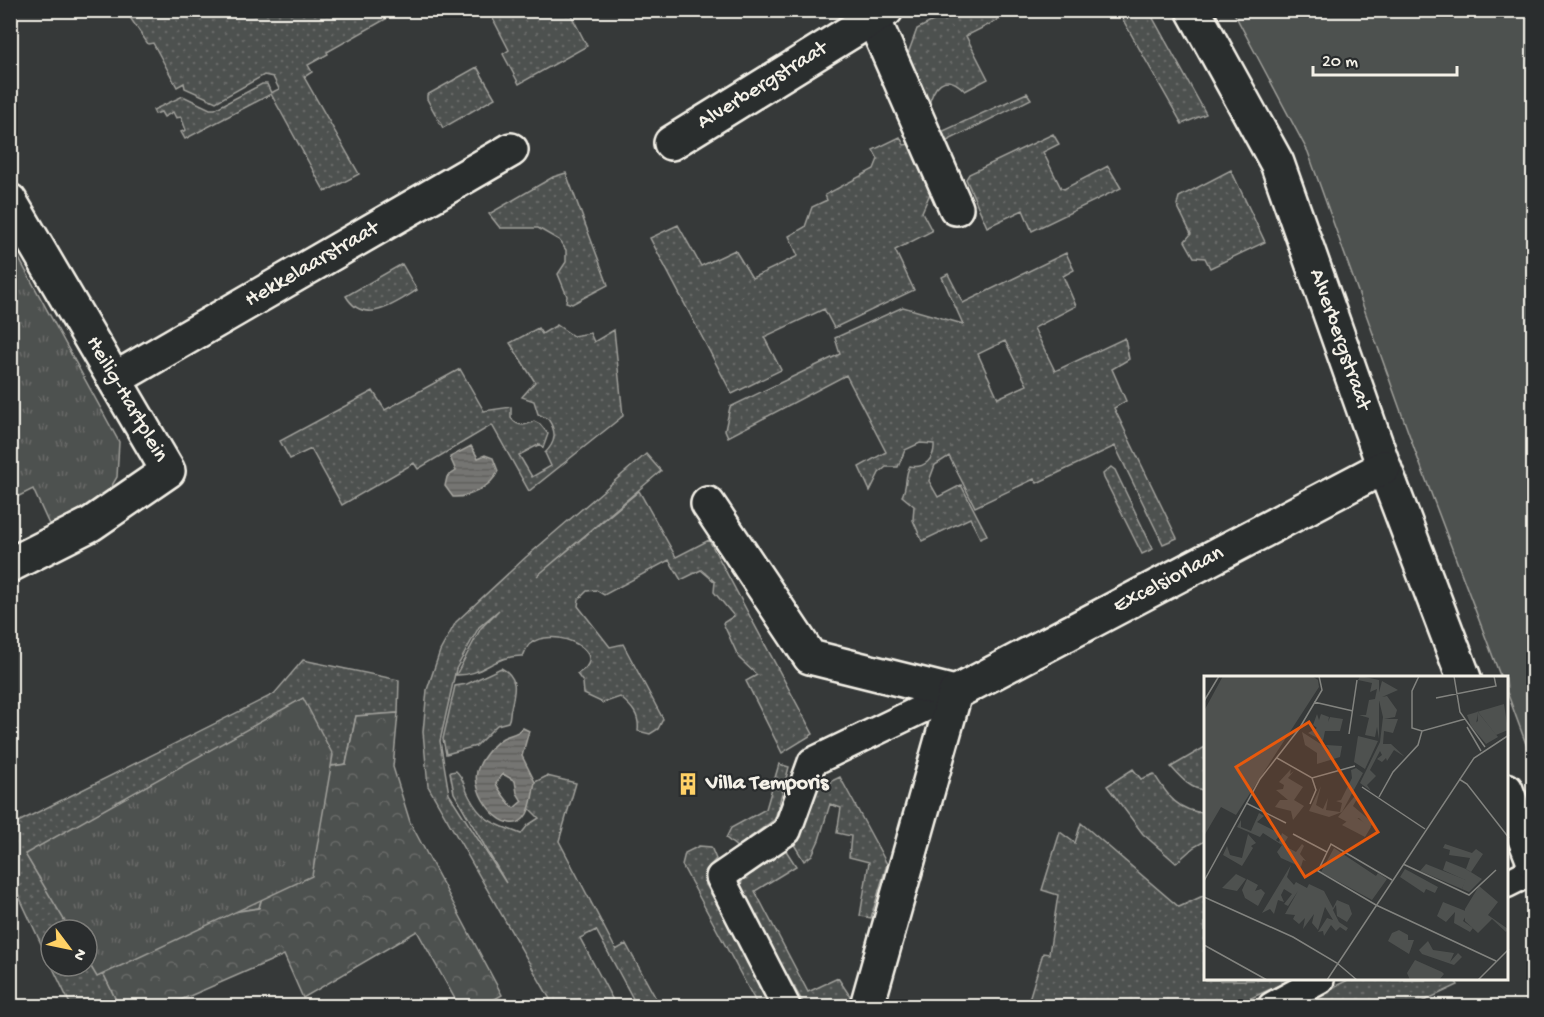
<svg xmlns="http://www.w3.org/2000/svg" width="1544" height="1017" viewBox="0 0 1544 1017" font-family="'Gochi Hand',sans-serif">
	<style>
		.grass { fill: url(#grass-dots); stroke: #a1a19c; stroke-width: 1.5; fill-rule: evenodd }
		.forest { fill: url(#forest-crowns); stroke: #a1a19c; stroke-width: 1.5 }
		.park { fill: url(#park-tufts); stroke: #a1a19c; stroke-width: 1.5 }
		.pitch { fill: #4e514f; stroke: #a1a19c; stroke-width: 1.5 }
		.water { fill: url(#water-rules); stroke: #a8a7a1; stroke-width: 1.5; fill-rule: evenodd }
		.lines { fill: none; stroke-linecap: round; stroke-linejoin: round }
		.service-casing { stroke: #f4f1e8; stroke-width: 32 }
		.minor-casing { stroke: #f4f1e8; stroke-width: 38 }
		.service { stroke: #2a2d2e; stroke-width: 27 }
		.minor { stroke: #2a2d2e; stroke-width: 33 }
		.labels { text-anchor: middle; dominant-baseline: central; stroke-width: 4.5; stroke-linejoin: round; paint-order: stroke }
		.street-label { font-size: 22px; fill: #f4f1e8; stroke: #2a2d2e }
		.poi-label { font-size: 22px; font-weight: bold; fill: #f4f1e8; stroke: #2a2d2e; text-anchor: start }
		.inset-road { fill: none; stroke: #82837f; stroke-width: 1.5 }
		.view { fill: #e8590c; fill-opacity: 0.15; stroke: #e8590c; stroke-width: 3 }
		.inset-edge { fill: none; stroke: #f4f1e8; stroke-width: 3 }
	</style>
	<defs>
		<pattern id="grass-dots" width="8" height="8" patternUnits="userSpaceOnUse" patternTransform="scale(1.5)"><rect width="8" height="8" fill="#4e514f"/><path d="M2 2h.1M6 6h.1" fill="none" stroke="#686a68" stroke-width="1.8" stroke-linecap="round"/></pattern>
		<pattern id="forest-crowns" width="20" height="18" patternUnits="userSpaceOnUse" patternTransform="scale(1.5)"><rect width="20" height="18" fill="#4e514f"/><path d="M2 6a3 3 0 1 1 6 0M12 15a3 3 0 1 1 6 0" fill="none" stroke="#686a68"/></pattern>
		<pattern id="park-tufts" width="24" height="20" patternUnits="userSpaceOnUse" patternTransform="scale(1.5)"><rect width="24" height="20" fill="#4e514f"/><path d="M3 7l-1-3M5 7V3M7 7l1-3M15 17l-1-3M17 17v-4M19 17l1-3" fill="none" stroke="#686a68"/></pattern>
		<pattern id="water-rules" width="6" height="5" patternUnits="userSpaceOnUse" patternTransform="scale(1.5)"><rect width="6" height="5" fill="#757572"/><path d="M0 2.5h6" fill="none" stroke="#5f5e5c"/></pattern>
	</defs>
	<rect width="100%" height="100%" fill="#363939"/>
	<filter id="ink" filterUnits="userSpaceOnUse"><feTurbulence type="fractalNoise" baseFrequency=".0167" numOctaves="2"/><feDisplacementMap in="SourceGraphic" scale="12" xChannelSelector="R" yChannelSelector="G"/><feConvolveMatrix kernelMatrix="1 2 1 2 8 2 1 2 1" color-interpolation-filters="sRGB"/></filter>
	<g filter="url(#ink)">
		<path class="grass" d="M146 11H400L327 52 328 54 308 65 312 72 304 77 359 174 325 192 271 94 185 139 181 132 186 130 181 117 176 118 173 112 164 117 161 112 155 114 153 110 183 96 210 109H215L262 84H267L271 93 279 89 273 77 264 75 216 102 185 88 184 83 177 87 153 43 148 44 131 19Z
			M489 11H569L587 46 519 84 503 54 509 50Z
			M953 11H1006L1008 15 966 36 988 79 965 91C944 69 933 87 928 108L905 62 917 29Z
			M1118 11H1149L1206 114 1182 124Z
			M477 67 495 98 443 128 427 99V95Z
			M1027 93 1031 99 945 142 939 133Z
			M1053 134 1059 144 1043 152 1061 188 1064 189 1108 166 1121 188 1032 231 1023 210 987 227 966 179 969 174Z
			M900 137 904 145 911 144 932 189 922 212 932 231 895 250 914 290 834 328 824 309 764 337 781 370 732 394 650 238 678 225 701 266 735 250 752 278 798 256 789 236 805 227 812 207 827 200 825 195 874 169 878 159 873 150Z
			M1231 170 1265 242 1210 268 1205 258 1194 257 1185 241 1191 234 1177 205 1179 197Z
			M566 173 608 285 572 304 566 302 567 296 558 274 566 262V250L559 240 538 228H500L489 214 553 177Z
			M1066 253 1074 270 1063 276 1076 306 1034 328 1055 371 1125 338 1129 359 1112 369 1126 401 1114 408 1177 538 1163 544 1115 446 1037 483 1034 479 975 507 949 456 935 465 929 481 938 497 961 485 987 535 980 538 970 518 922 541 913 520 914 506 902 496C908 485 904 476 910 466 924 469 935 459 934 444L920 443 905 450 898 467H886L879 473 870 491 859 467 886 452 846 375 728 437 725 430 730 407 840 354 835 338 903 307 963 324 942 277 948 274 963 303ZM1005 341 1027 385 998 398 978 354Z
			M402 264 417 290C396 303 364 327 346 296Z
			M557 325 573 336 590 333 594 342 614 330 623 416 529 491 492 425 418 469 414 463 342 505 311 449 290 459 280 441 373 391 385 410 460 369 484 411 511 407V418C517 426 525 427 534 421L540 424 548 434 543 448 540 444 519 455 532 477 551 466 545 453C556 442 557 432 548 419L538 414 534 401 522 397 535 382 510 343 538 328 542 334Z
			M646 454 661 471 537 576 639 491 676 557 709 540 813 734 782 753 746 681 757 675 739 658 723 623 734 616 714 592 715 582 701 570 681 580 669 560 604 595 596 590 587 591 579 599 578 606 610 647 623 644 663 719 658 729 650 734 638 731C640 715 632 707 620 697L603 703 584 694 583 682 577 674C615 654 554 624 530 644 527 646 525 652 523 656 493 655 484 676 456 675L481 628 499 610 479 627 456 669 440 741 449 794 506 883 454 793 450 772 456 771C464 778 464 787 469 796 482 822 496 824 521 834L528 825 539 818 529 808 535 782 547 776 576 783 559 841 616 950 626 944 660 1006H637L596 930 580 938 616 1006H554L428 786 423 732 427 690 440 651 456 622 526 557Z
			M1111 467 1115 470 1153 549 1142 554 1104 478 1103 474Z
			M303 660 399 680 398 713 356 716 346 764 299 771 259 908 127 928 91 946 119 1006H71L52 966H87V930H51V965L11 879 10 826 274 694Z
			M501 668C519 677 515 691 511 708 509 714 511 717 508 722L497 725 476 746 446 754 443 739 455 686 467 684Z
			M1205 747V790C1191 790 1180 777 1171 767Z
			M779 764 789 767 775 819 737 847 726 838 731 828 766 809Z
			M1133 769 1141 779 1154 774C1168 796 1177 811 1205 813V841L1194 847 1176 863 1143 834 1107 786Z
			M840 777 887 864 871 918 860 916 869 862 849 857 851 836 837 833 841 808 830 804 819 840 812 855 804 861 793 843 813 790Z
			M1081 823 1179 907 1205 895V980H1290L1234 1006H1027L1043 953 1049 954 1058 895 1042 890 1060 832 1075 843Z
			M699 846 711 847 716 859 705 871 704 881 773 1006H758L682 865 685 853Z
			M785 849 796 866 755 891 808 992 838 978 850 996 847 1006H805L740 892 743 875Z
			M1348 980H1455L1458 985 1413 1006H1294Z"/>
		<path class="forest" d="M398 713 393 767 410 822 502 995 483 1006H459L417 931 303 998 284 955 167 1006H119L90 946 127 928 259 908 299 771 346 764 356 716Z"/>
		<path class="park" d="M10 242 119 442 117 477 103 501 52 531 33 489 11 500Z
			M303 698 333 755 312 876 97 977 87 960V930H70L25 854Z"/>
		<path class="pitch" d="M1233 11H1533V763L1507 692 1506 678H1501L1415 451 1308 152Z"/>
		<path class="water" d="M471 446 478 458 485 455 493 458 498 471C492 486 469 498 453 497L445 486 447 477 456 471 450 457Z
			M523 728 529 731 522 756 535 782C533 792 532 805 527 814 509 845 465 791 479 766 483 757 494 743 503 738 511 734 516 735 523 728ZM503 774 515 781 517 793 522 801 514 808C509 804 498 789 496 783Z"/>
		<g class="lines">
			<g class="service-casing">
				<path id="service" d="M1506 884 1534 870
					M786 1006 720 877 787 831 812 762 955 693
					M1272 1006 1320 980"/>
			</g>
			<g class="minor-casing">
				<g id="minor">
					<path id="s1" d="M1193 10 1277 163 1384 467 1464 678"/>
					<path d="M873 18 956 208"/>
					<path id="s2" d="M671 143 886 10"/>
					<path id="s3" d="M10 201 168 471 91 524 10 565"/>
					<path id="s4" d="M115 379 511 150"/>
					<path d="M708 504 810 657 955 693"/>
					<path d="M1506 790 1534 862"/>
					<path id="s5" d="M867 1006 955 693 1384 467"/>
				</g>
			</g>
			<use href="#service" class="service"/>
			<use href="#minor" class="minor"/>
		</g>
	</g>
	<defs>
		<g id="building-bare" transform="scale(1.8)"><path d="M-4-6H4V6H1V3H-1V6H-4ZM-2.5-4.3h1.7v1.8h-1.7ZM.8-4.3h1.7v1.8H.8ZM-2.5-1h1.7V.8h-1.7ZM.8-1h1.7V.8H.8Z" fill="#ffd166" stroke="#2a2d2e" stroke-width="2.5" paint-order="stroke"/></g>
	</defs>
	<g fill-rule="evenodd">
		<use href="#building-bare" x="688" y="784"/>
	</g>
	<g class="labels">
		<g class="street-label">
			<text stroke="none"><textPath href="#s2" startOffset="108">Alverbergstraat</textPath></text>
			<text stroke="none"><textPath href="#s4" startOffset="228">Hekkelaarstraat</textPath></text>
			<text stroke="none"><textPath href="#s1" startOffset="362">Alverbergstraat</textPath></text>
			<text stroke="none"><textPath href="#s3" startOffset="230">Heilig-Hartplein</textPath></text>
			<text stroke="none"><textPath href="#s5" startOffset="567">Excelsiorlaan</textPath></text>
		</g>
		<g class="poi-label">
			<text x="706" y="784">Villa Temporis</text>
		</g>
	</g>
	<g transform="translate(1204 676)">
		<rect width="304" height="304" fill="#363939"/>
		<path d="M156 0 175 4V63L173 51 171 61 161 59 165 42 155 39H162L165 24 171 23 173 13 166 16 168 7 154 4ZM178 5 194 14 178 21 183 20 193 34 191 41 180 43H194L189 57 180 55 179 68H187L201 81 190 74 183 85 182 82 178 86 173 83 178 79 176 75 166 94 172 100 163 109 167 115 156 107 176 66 179 41 174 20ZM300 28 304 54 292 59 274 36 272 48 267 50 263 39ZM113 38 115 44 117 38 125 41 124 46 126 41 139 43 136 55H121L119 65 104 57 113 52 109 49ZM98 56 126 74 122 69 138 70 136 81 113 88V77L101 69ZM154 60 174 65 161 93 150 86ZM152 92 159 97 138 136 125 141 105 135 117 110 112 129 119 133 124 122 122 134 136 136 138 127 132 125 137 124 148 102 147 94ZM87 93 86 98 90 95 84 102 99 111 90 124 100 130 89 144 87 135 71 131 76 124H84L72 114 79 113 80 109 75 106ZM55 137 60 140 53 146 71 155 76 159 72 164 75 166 78 157 84 161 79 169 92 176 98 168 100 170 96 178 102 185 99 184 97 191 77 182 73 176 78 169 59 157 56 161 33 151 37 144V151L47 155ZM44 158 52 167 47 170 49 172 38 190 19 179 23 170 26 179 38 182ZM242 185 262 193 278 203 265 216 258 213 261 204 239 194ZM87 189 83 201 90 209 92 206 103 212 105 208 120 215 129 232 133 224 145 229 148 238 143 246 133 240 132 229 129 234 135 246 144 252 142 255 136 251 132 255 127 249 120 260 119 255 114 256 123 242 129 244 121 231 114 254 108 247 110 238 99 253 101 242 95 248 89 243 91 239 81 238 94 215 84 230 80 228 88 218 80 213 77 219 80 226 74 224 70 238 66 233 58 237ZM201 193 234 211 231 217 222 213 220 217 196 201ZM32 198 42 203 33 215 18 212ZM43 203 54 209 51 215 57 213 61 217 54 230 41 222 38 214ZM239 226 264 236 259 245 269 252 266 256 250 247 251 236 242 246 233 240ZM195 254 204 259V264H210L205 278 184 265 188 257ZM224 265 229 274 250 277 246 286 254 277 258 281 250 289 218 278 215 274Z" fill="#4e514f"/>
		<path d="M273 35 294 61 282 68 267 50 274 45ZM150 121 153 123 149 130 169 147 165 153 155 142 143 146 134 141ZM241 168 268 177 272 173 279 178 267 196 262 193 266 182 245 179 246 174 239 172ZM222 188 262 204 258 213 216 195ZM275 210 294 226 284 239 304 253 302 256 288 243 274 257 261 245V233Z" fill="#4e514f"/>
		<path d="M150 140 167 151 161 161 138 149ZM130 172 172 200 174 197 183 203 168 224 117 196ZM211 284 238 296 240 298 235 304H206L203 297Z" fill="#4e514f"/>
		<path d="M19 0H108L114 4 115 11 32 139 17 131 0 160V35Z" fill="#4e514f"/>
		<path class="inset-road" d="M215 0 208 15V52L218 55M250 0 256 36 281 71M232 22 292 10 290 0M0 25 15 0M110 26 149 35M263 51 277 75M145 58 153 4M73 82 108 102 151 90M255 103 263 108 305 162M158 111 221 153M175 121 189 96 214 69 218 55 261 43M42 127 82 147M106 128 112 114 108 102M89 158 123 176M199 188 265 219 292 194M188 204 127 168 114 195 172 229 292 285M0 205 56 103 95 53 118 14 115 0M0 221 89 261 133 287 153 304M0 269 63 304M123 304 270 82 305 59M274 304 305 273"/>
		<path class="view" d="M105 46 174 156 101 201 32 91Z"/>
		<rect width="304" height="304" class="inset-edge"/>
	</g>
	<rect width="1544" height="1017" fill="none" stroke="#2a2d2e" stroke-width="36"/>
	<rect x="18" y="18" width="1508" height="981" fill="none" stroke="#f4f1e8" stroke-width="2" filter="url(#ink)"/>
	<g transform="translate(69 948) rotate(122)"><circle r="28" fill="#2a2d2e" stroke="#7b7b78" stroke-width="1.5"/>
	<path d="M0-4.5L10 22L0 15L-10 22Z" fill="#ffd166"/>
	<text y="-9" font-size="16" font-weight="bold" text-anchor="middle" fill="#f4f1e8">N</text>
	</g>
	<path d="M1313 66v9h144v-9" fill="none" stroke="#f4f1e8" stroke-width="3"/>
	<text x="1322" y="66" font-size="18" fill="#f4f1e8" stroke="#2a2d2e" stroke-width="4.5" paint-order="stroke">20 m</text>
</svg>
